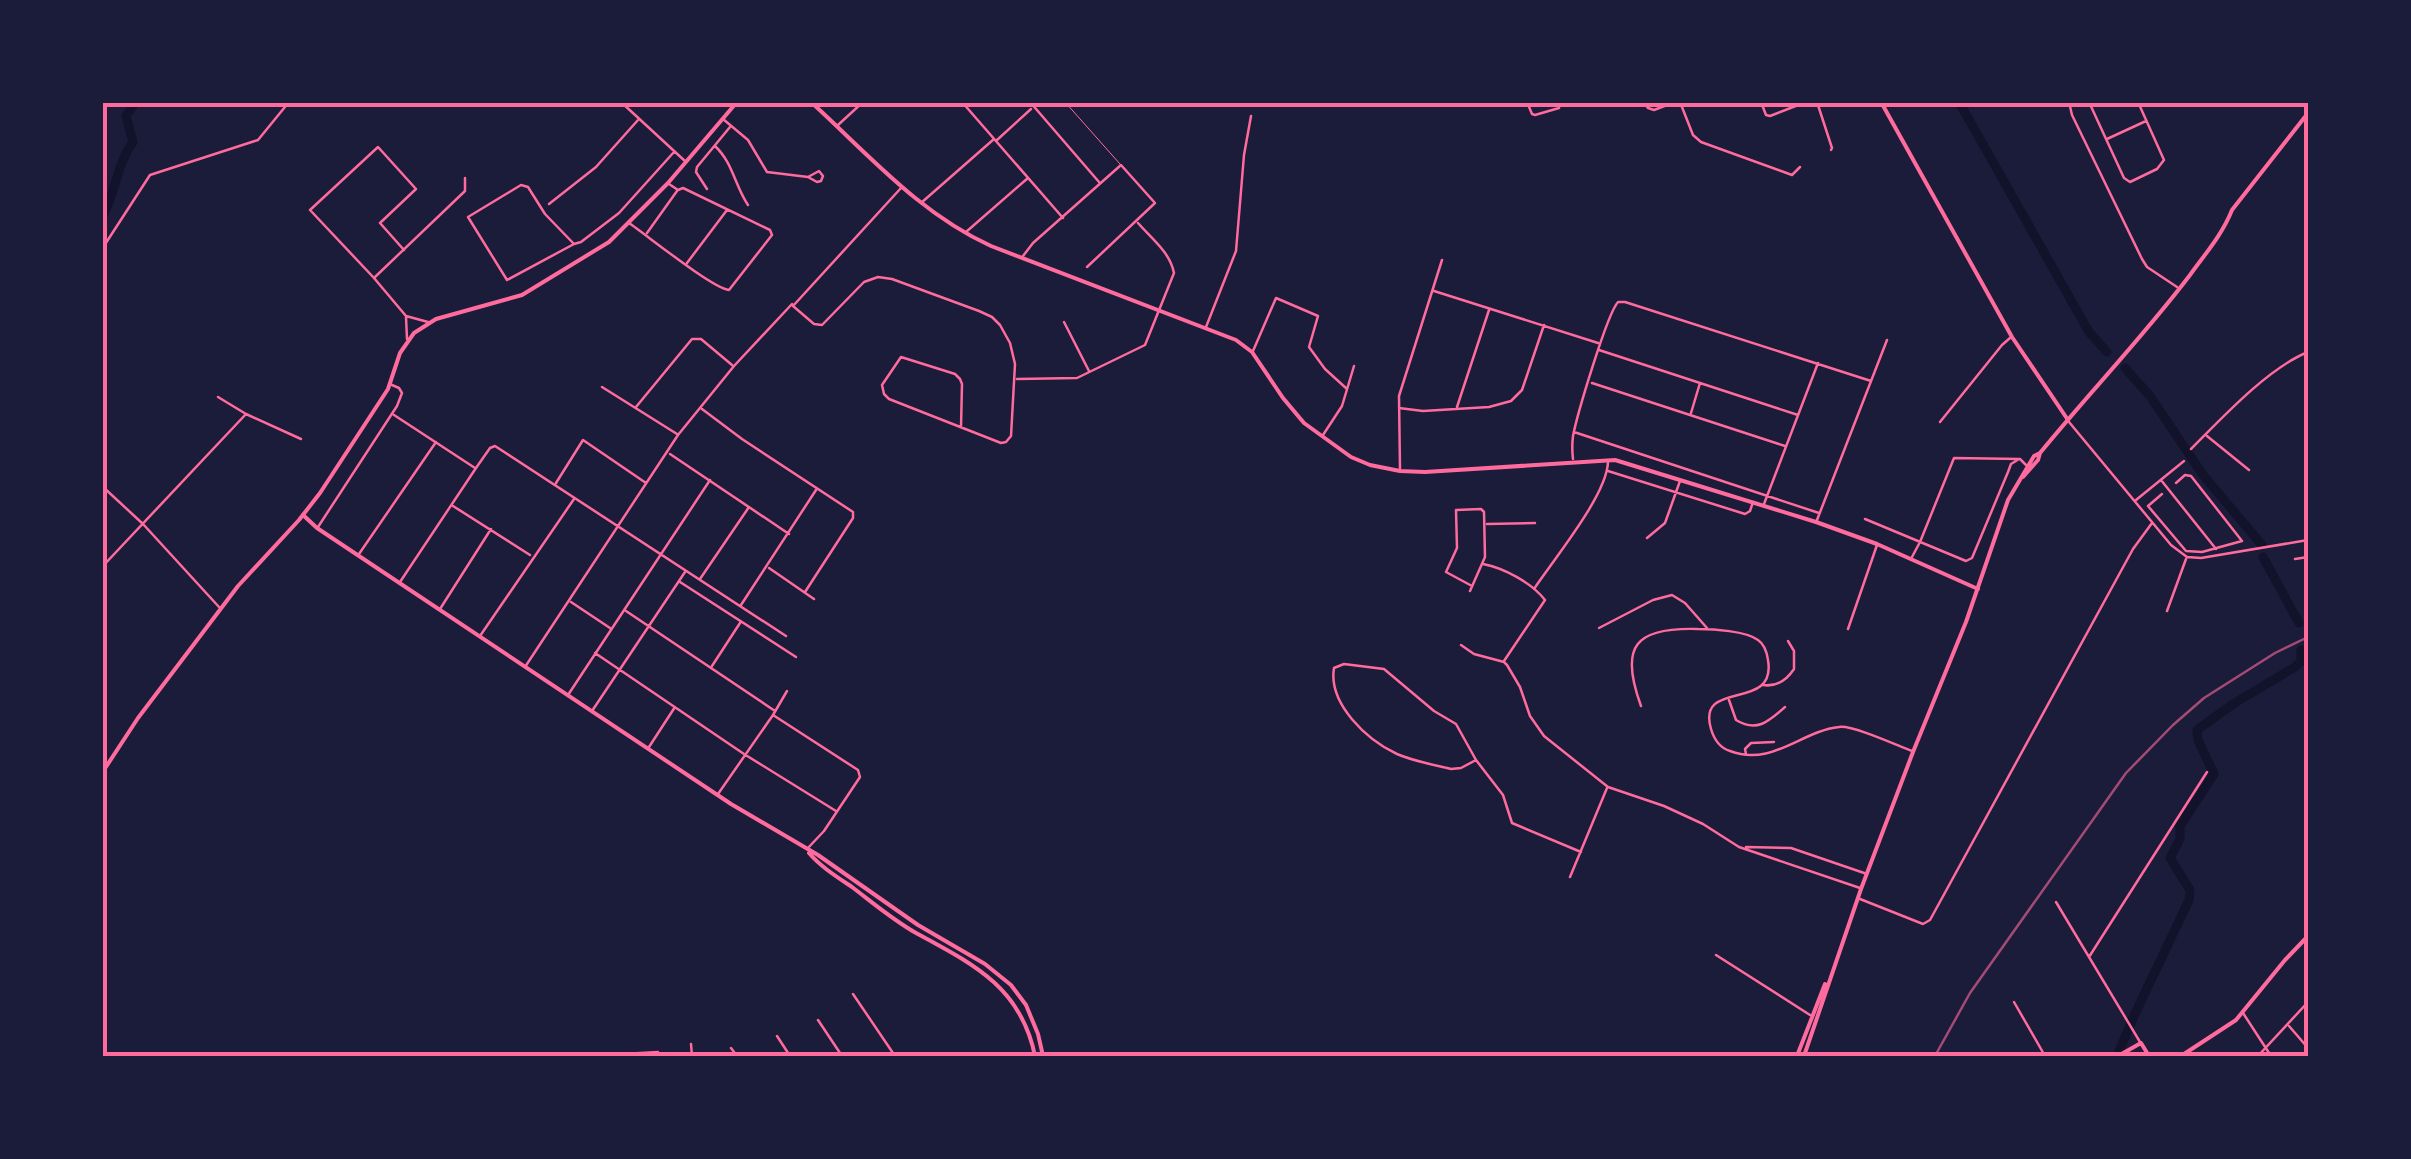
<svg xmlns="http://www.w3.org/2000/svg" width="2411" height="1159" viewBox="0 0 2411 1159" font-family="Manrope,sans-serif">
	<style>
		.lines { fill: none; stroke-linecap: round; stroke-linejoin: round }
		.river { stroke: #12122b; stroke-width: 9 }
		.service { stroke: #ff6b9d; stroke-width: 1 }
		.minor { stroke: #ff6b9d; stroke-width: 2.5 }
		.tertiary { stroke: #ff6b9d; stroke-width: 4 }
		.secondary { stroke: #ff6b9d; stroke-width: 4 }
		.primary { stroke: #ff6b9d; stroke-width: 4 }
		.rail { stroke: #a44b75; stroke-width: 2.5 }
		.neatline { fill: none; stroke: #ff6b9d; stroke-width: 4 }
	</style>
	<rect width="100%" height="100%" fill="#1b1b3a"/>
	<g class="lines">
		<path class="river" d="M1959 102 2089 332 2107 352
			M102 218C116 193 116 165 133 142L126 116 136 102
			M2125 368 2150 396 2203 475 2262 545
			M2263 557 2299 623
			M2117 1056 2134 1016 2189 900 2190 890 2170 858 2180 839V826L2214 774 2198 740 2197 730 2233 704 2295 667 2301 661V650"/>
		<path class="service" d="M1065 102 1120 164"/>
		<path class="minor" d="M621 102 686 162
			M962 102 1063 218
			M1030 102 1099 182
			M1527 102 1532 114 1535 115 1559 108V102
			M1644 102 1648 108 1654 110 1675 102
			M1680 102 1693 135 1701 142 1792 175 1800 167
			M1761 102 1766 115 1770 116 1806 102
			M1817 102 1832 148 1831 150
			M2069 102 2072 115 2142 259 2147 267 2177 287
			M2089 102 2124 178 2130 182 2157 169 2164 160 2138 102
			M723 119 748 140 767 172 808 177 817 182 821 181 823 176 819 171 808 177
			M838 125 863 102
			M2107 139 2146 121
			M997 140 1031 109
			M715 146C733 163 735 186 748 205
			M901 188 793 306 814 324 822 325 864 282 878 277 892 279 979 311 992 317 1000 325 1010 343 1015 364 1011 436 1006 442 1001 443 889 399 884 394 882 385 901 357 955 374 960 379 962 384 961 427
			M707 189 696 172 697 167 730 127
			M921 203 994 139
			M549 204 596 167 638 120
			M629 223C648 236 712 288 729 290L772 235 770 230 683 188 678 190 669 184
			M966 232 1028 178
			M647 233 677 191
			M574 244 507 280 468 217 521 185 528 187 545 214 574 244 581 242 619 213 674 152
			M102 249 150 175 258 140 289 102
			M404 250 380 223 416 189 378 147 310 210 374 278 406 316 428 322
			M1023 256 1033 243 1121 165 1155 203 1087 267
			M687 263 727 210
			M375 277 465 191V178
			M1434 291 1598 343
			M406 317 407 339
			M1064 322 1089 371
			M1206 327 1236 251 1244 155 1251 116
			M1599 350 1798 415
			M1253 351 1276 298 1318 316 1309 347 1325 369 1347 389
			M1017 379 1077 378 1145 345 1174 273C1170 252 1151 238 1138 223
			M1592 383 1785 446
			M602 387 677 434
			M218 397 246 414 301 439
			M636 407 692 339H701L732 365
			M1457 407 1489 310
			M1399 408 1423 411 1489 407 1511 401 1522 390 1544 325
			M702 409 742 439 853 512V518L805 592
			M1691 413 1700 383
			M394 415 475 468
			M1940 422 2002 345 2010 338
			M2069 422 2171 545 2187 557 2201 558 2308 540
			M1574 432 1819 513
			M1323 435 1342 406 1354 366
			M2207 436 2249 470
			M2191 449C2222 418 2268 368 2308 352
			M670 454 789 534
			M1573 459C1572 451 1572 444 1573 436 1577 415 1607 314 1618 302H1625L1871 381
			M1400 469 1399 396 1442 260
			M1608 471 1745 514 1750 511 1753 502
			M2161 480 2216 549
			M556 483 583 440 646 483
			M102 486 143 524 219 607
			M2162 494 2148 506 2186 551 2202 552 2242 541 2191 476 2185 475 2176 483
			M2136 500 2184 461
			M1764 504 1818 363
			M453 506 530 555
			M1865 519 1966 561 1972 558 2008 472 2011 464 2019 459
			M1817 520 1887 340
			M1487 524 1535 523
			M318 527 397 406 402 393 399 388 392 385
			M1647 538 1665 523 1680 481
			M359 554 436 442
			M1912 557 1920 542 1954 458 2020 459 2026 465
			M2295 559 2308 557
			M1483 564C1504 568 1532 583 1545 600L1504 661
			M102 567 246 414
			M769 568 814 599
			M700 579 749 507
			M400 582 476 468 490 448 495 446 786 636
			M680 582 796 657
			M1534 589C1554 559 1607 495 1608 462
			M1470 591 1485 557 1484 512 1481 509 1456 510 1457 548 1446 572 1472 586
			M571 602 610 628
			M741 605 816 490
			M440 609 491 529
			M626 611 775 711
			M2167 611 2186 559
			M1599 628 1653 600 1672 595 1685 603 1707 628
			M1848 629 1877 545
			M480 636 574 499
			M1461 645 1474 654 1504 662 1507 665 1520 687 1530 716 1544 736 1608 787 1664 806 1703 824 1739 847 1860 888
			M595 653 744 754 836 811
			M712 666 740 623
			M525 667 678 435 734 366 792 304
			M1763 685C1776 687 1786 681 1794 669V651L1788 641
			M568 695 710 480
			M1729 700 1736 720C1757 733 1769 721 1785 707
			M1641 706C1619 646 1635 627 1698 629 1713 629 1746 631 1758 640 1764 644 1767 653 1768 660 1777 713 1696 678 1711 729 1714 739 1720 748 1730 751 1772 767 1801 731 1839 727 1853 725 1896 745 1912 751
			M592 711 685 572
			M773 715 858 770 860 777 824 831 807 849
			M649 747 675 707
			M1746 754 1745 749 1751 743 1774 742
			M1476 760 1461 768 1451 769C1434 765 1413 761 1397 754 1367 740 1328 704 1334 668L1344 664 1384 669 1434 711 1456 724 1476 760 1503 795 1512 823 1581 852
			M718 794 773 715 787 691
			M1746 847 1791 848 1867 874
			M1570 877 1607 788
			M1860 899 1923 924 1930 920 2133 549 2152 523
			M2056 902 2140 1042
			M1716 955 1810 1015
			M2089 957 2207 772
			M853 994 895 1056
			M2014 1002 2045 1056
			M2243 1013 2271 1056
			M818 1020 842 1056
			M2289 1026 2308 1048
			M777 1036 790 1056
			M691 1044 692 1056
			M731 1048 737 1056
			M588 1056 658 1052
			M2258 1056 2308 1002"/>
		<path class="tertiary" d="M1881 102 2012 337 2068 420
			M303 515 317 528 731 804 818 855 918 925 985 964 1011 985 1026 1005 1038 1034 1043 1056
			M809 853C821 867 837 877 852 887 873 903 893 920 916 933 973 964 1021 987 1035 1056"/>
		<path class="secondary" d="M811 102C869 155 919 213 991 246L1236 340 1252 352 1283 398 1304 423 1351 457 1370 465 1400 471 1425 472 1615 460 1816 522 1877 544 1978 589
			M2023 477 2038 460 2040 453
			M1797 1056 1825 984
			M1804 1056 1861 889 1913 752 1966 622 2008 500 2034 456 2040 453C2089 393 2143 337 2190 275 2205 254 2222 235 2232 210L2308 113
			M2118 1056 2141 1043 2149 1056
			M2181 1056 2236 1020 2285 960 2308 936"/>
		<path class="primary" d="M102 773 138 718 238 586 299 520 320 493 388 389 400 353 414 333 436 319 522 295 609 242 668 183 737 102"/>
		<path class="rail" d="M1935 1056 1970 993 2126 773 2173 725 2204 698 2275 653 2308 637"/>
	</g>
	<rect width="2411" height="1159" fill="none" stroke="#1b1b3a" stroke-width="210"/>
	<rect x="105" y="105" width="2201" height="949" class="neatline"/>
</svg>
